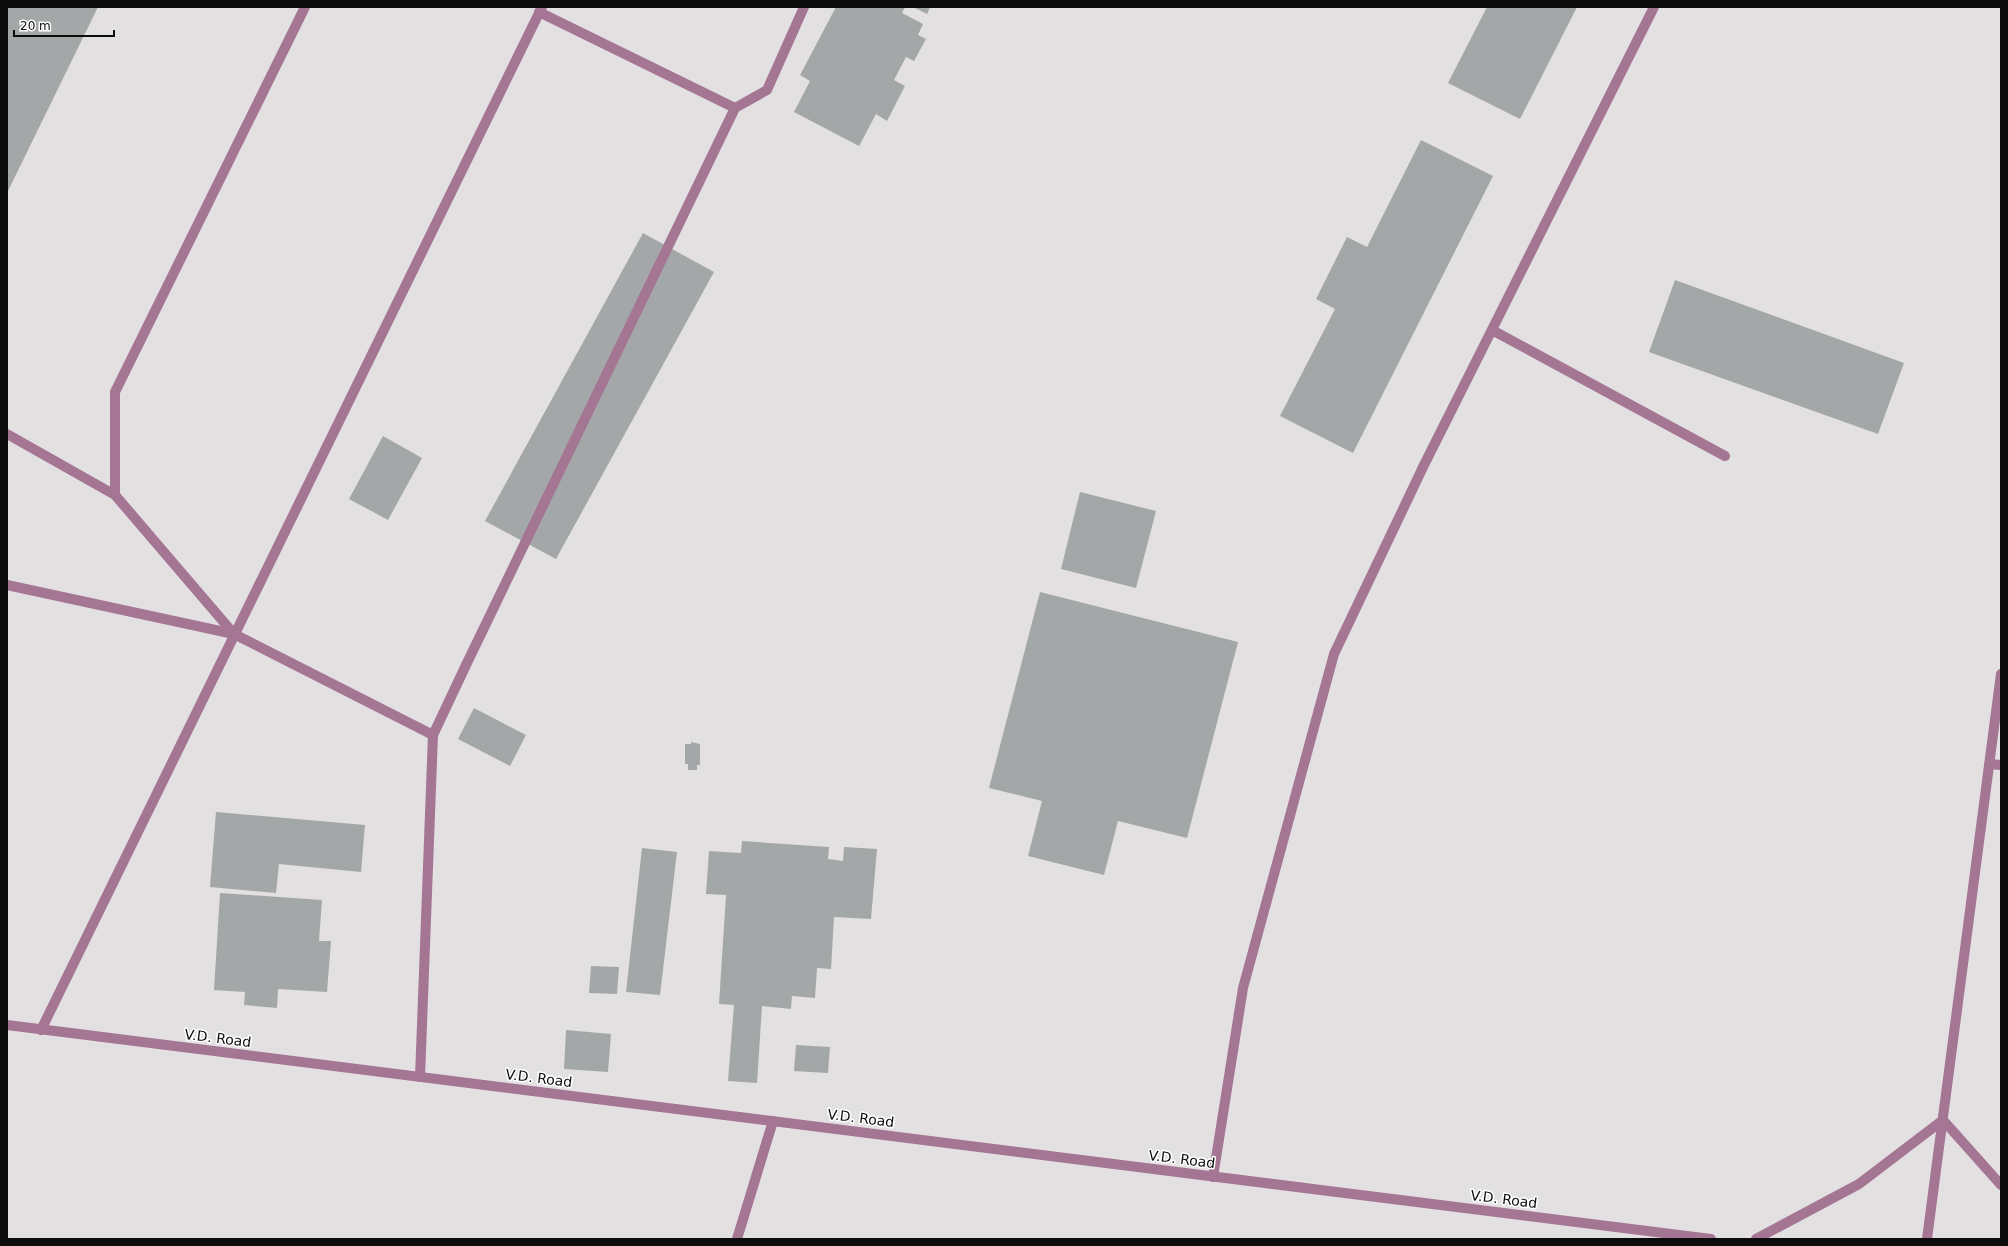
<svg xmlns="http://www.w3.org/2000/svg" width="2008" height="1246" viewBox="0 0 2008 1246" font-family="'DejaVu Sans',sans-serif">
	<style>
		.building { fill: #a4a7a7 }
		.lines { fill: none; stroke-linecap: round; stroke-linejoin: round }
		.minor { stroke: #a57594; stroke-width: 10 }
		.tertiary { stroke: #a57594; stroke-width: 10 }
		.labels { text-anchor: middle; dominant-baseline: central; stroke-width: 3; stroke-linejoin: round; paint-order: stroke }
		.street-label { font-size: 14px; fill: #0d0c0c; stroke: #fff }
	</style>
	<rect width="100%" height="100%" fill="#e3e0e2"/>
	<path class="building" d="M7 7H98L7 193Z
		M836 7H905L902 13 923 24 918 35 926 39 914 61 906 57 894 80 905 86 887 121 876 114 859 146 794 112 810 81 800 75Z
		M913 7H930L927 14Z
		M1487 7H1577L1520 119 1448 83Z
		M1421 140 1493 176 1353 453 1280 416 1335 309 1316 299 1347 237 1367 247Z
		M643 233 714 272 556 559 485 521Z
		M1675 280 1904 363 1878 434 1649 352Z
		M383 436 422 458 388 520 349 499Z
		M1080 492 1156 511 1136 588 1061 569Z
		M1040 592 1238 642 1187 838 1118 821 1104 875 1028 856 1042 801 989 788Z
		M474 708 526 735 510 766 458 739Z
		M691 742 700 744V765H697V770H688V764H685V744H691Z
		M216 812 365 825 361 872 279 864 276 893 210 887Z
		M742 841 829 847 828 859 843 861 844 847 877 849 871 919 834 917 831 969 817 968 815 998 792 996 791 1009 762 1006 757 1083 728 1081 734 1005 719 1004 726 895 706 894 709 851 741 853Z
		M642 848 677 852 660 995 626 992Z
		M220 893 322 900 319 941H331L327 992 278 989 277 1008 244 1005 245 992 214 990Z
		M591 966 619 967 617 994 589 993Z
		M566 1030 611 1034 608 1072 564 1069Z
		M796 1045 830 1047 828 1073 794 1071Z"/>
	<g class="lines">
		<path class="minor" d="M539 12 735 108
			M1492 330 1725 456
			M7 434 115 495
			M7 585 234 634 433 735 420 1077
			M234 634 115 495V392L305 7
			M433 735 466 665 735 108 767 90 804 7
			M1989 764 2001 765
			M41 1030 542 7
			M1213 1177 1243 988 1334 654 1424 465 1654 7
			M737 1239 773 1121
			M1756 1239 1859 1184 1943 1120 2001 1185
			M1927 1239 2001 674"/>
		<path class="tertiary" d="M7 1025 1711 1239"/>
	</g>
	<g class="labels">
		<g class="street-label">
			<text transform="translate(218 1038) rotate(7)">V.D. Road</text>
			<text transform="translate(539 1078) rotate(7)">V.D. Road</text>
			<text transform="translate(861 1118) rotate(7)">V.D. Road</text>
			<text transform="translate(1182 1159) rotate(7)">V.D. Road</text>
			<text transform="translate(1504 1199) rotate(7)">V.D. Road</text>
		</g>
	</g>
	<rect width="2008" height="1246" fill="none" stroke="#0d0c0c" stroke-width="16"/>
	<path d="M14 30v6h100v-6" fill="none" stroke="#0d0c0c" stroke-width="2"/>
	<text x="20" y="30" font-size="12" fill="#0d0c0c" stroke="#ffffff" stroke-width="3" paint-order="stroke">20 m</text>
</svg>
